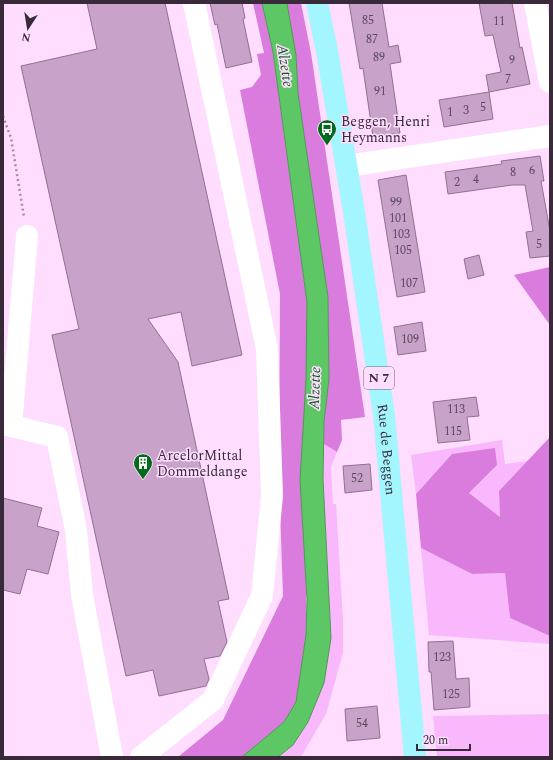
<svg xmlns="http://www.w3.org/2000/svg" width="553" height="760" viewBox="0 0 553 760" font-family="Spectral,serif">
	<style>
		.green { fill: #f9b8fc }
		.forest { fill: #d97cde }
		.water { fill: #5cc764; stroke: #529857 }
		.building { fill: #c8a2c9; stroke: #936f94 }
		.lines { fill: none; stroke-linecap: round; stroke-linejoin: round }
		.path { stroke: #a68da7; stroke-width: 2.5; stroke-dasharray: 2 3; stroke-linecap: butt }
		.minor { stroke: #fff; stroke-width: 22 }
		.major { stroke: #a3f5fe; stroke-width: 22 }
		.labels { text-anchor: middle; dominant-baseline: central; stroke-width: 3; stroke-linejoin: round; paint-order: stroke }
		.number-label { font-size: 12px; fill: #5d485e }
		.shield { fill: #feddff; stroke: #746075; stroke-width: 1 }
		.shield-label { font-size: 13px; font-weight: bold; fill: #392a3a }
		.poi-label { font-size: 14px; fill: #392a3a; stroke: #feddff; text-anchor: start }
		.street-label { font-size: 14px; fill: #392a3a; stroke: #feddff }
		.water-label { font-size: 15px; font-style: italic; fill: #115c1c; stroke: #feddff }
	</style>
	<rect width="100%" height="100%" fill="#feddff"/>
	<path class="green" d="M502 440 505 464 528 461 499 491 500 517 469 493 497 465 452 454 416 494 411 455Z
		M324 444 337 452 331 467 333 504H336L343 619V653L326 714 302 755 299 757H278L293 745 308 722 324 683 331 638 323 479Z
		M421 548 472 574 505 573 510 618 550 636V644L429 635Z
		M550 714V757H437L433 716Z"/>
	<path class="forest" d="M253 3H262L273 52 307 302 306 635 296 702 284 722 242 757H178L223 720 283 596 279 480 280 294 240 90 252 87 261 75 257 54 264 53Z
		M287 3H301L311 53 365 417 341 420 342 440 337 452 324 444V421L329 379 328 297 298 93 296 55Z
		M550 267V325L514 275Z
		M550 437V636L510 618 505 573 472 574 421 548 416 494 452 454 495 448 497 465 469 493 500 517 499 491Z"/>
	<path class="water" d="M262 3H287L296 55 298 93 328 297 329 379 324 421 323 479 331 638 324 683 308 722 293 745 278 757H242L284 722 296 702 306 635 307 599 300 480 306 379 307 302 273 52Z"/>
	<path class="building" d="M87 3H165L242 355 192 366 181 312 148 319 178 362 229 599 218 601 227 642 220 656 204 659 209 679 206 686 159 696 153 670 126 676 52 335 79 329 21 66 97 49Z
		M210 3H242L245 18 243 19 252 62 226 68 217 24 215 25Z
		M349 3H382L389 47 398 45 401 62 390 64 400 133 373 137 363 68 360 69Z
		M479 3H512L520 48 522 47 530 84 489 92 486 75 501 72 493 35 485 36Z
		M489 92 493 119 444 127 439 100Z
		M540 156 544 181H541L550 231V256L530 258 526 232 533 231 525 185H512L448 194 445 172 502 164 501 161Z
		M406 175 425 292 397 297 378 180Z
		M479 255 484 275 468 279 464 259Z
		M422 322 426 351 398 355 394 327Z
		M476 397 479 416 467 417 470 440 438 443 433 402Z
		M370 464 372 490 345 493 343 466Z
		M3 498 42 508 37 526 59 532 48 574 27 569 20 594 3 590Z
		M453 641 456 679 469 678 470 707 434 710 431 672H429L428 642Z
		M377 706 380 738 347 741 345 709Z"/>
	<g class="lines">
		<path class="path" d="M3 116 11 138 24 217"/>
		<path class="minor" d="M535 3 550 82
			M347 166 550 136
			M3 424 57 437 76 530 82 595 112 757
			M11 426 27 236
			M141 757 213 700 262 596 272 496 267 349 194 3"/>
		<path class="major" id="s1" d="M317 3 327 51 354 212 384 415 415 757"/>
	</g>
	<defs>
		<g id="bus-pin" transform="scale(1)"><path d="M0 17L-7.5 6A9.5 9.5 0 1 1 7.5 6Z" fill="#006b1a" stroke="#feddff"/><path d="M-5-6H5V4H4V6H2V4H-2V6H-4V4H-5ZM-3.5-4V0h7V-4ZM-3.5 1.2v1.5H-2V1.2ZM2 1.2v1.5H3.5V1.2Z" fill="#fff"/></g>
		<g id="building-pin" transform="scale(1)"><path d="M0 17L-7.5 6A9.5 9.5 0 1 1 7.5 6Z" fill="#006b1a" stroke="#feddff"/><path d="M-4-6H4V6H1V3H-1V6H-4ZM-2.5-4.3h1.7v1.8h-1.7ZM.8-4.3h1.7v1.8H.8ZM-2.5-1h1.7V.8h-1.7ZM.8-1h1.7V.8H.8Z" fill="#fff"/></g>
	</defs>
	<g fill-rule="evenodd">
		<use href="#bus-pin" x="327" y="129"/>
		<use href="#building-pin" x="143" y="463"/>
	</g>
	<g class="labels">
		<g class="number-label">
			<text x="368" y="20">85</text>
			<text x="499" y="21">11</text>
			<text x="372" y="39">87</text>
			<text x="379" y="57">89</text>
			<text x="512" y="60">9</text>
			<text x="508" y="79">7</text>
			<text x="380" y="91">91</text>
			<text x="483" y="107">5</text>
			<text x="466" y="110">3</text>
			<text x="450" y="112">1</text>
			<text x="532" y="170">6</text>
			<text x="513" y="172">8</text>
			<text x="476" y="179">4</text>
			<text x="457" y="182">2</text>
			<text x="396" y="202">99</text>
			<text x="398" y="218">101</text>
			<text x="401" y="234">103</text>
			<text x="539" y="244">5</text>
			<text x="403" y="250">105</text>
			<text x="409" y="283">107</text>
			<text x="410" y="339">109</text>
			<text x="456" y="409">113</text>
			<text x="453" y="431">115</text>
			<text x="357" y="478">52</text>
			<text x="442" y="657">123</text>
			<text x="451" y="694">125</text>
			<text x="362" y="723">54</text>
		</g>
		<rect class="shield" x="364" y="367" width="30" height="22" rx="3"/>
		<g class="shield-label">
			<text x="379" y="378">N 7</text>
		</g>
		<g class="poi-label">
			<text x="341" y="121">Beggen, Henri<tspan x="341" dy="16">Heymanns</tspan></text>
			<text x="157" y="455">ArcelorMittal<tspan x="157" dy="16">Dommeldange</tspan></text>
		</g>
		<g class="street-label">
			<text stroke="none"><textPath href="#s1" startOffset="452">Rue de Beggen</textPath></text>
		</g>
		<g class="water-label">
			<text transform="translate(285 66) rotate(81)">Alzette</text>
			<text transform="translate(315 388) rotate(-88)">Alzette</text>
		</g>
	</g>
	<rect width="553" height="760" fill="none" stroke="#392a3a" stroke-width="8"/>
	<g transform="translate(28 28) rotate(192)" stroke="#feddff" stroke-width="3" paint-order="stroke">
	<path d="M0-3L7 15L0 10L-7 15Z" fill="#392a3a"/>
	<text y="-6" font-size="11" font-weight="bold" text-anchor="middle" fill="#392a3a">N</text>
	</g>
	<path d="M417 744v6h53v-6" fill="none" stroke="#392a3a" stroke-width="2"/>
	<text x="423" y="744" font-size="12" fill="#392a3a" stroke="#feddff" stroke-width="3" paint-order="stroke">20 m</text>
</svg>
